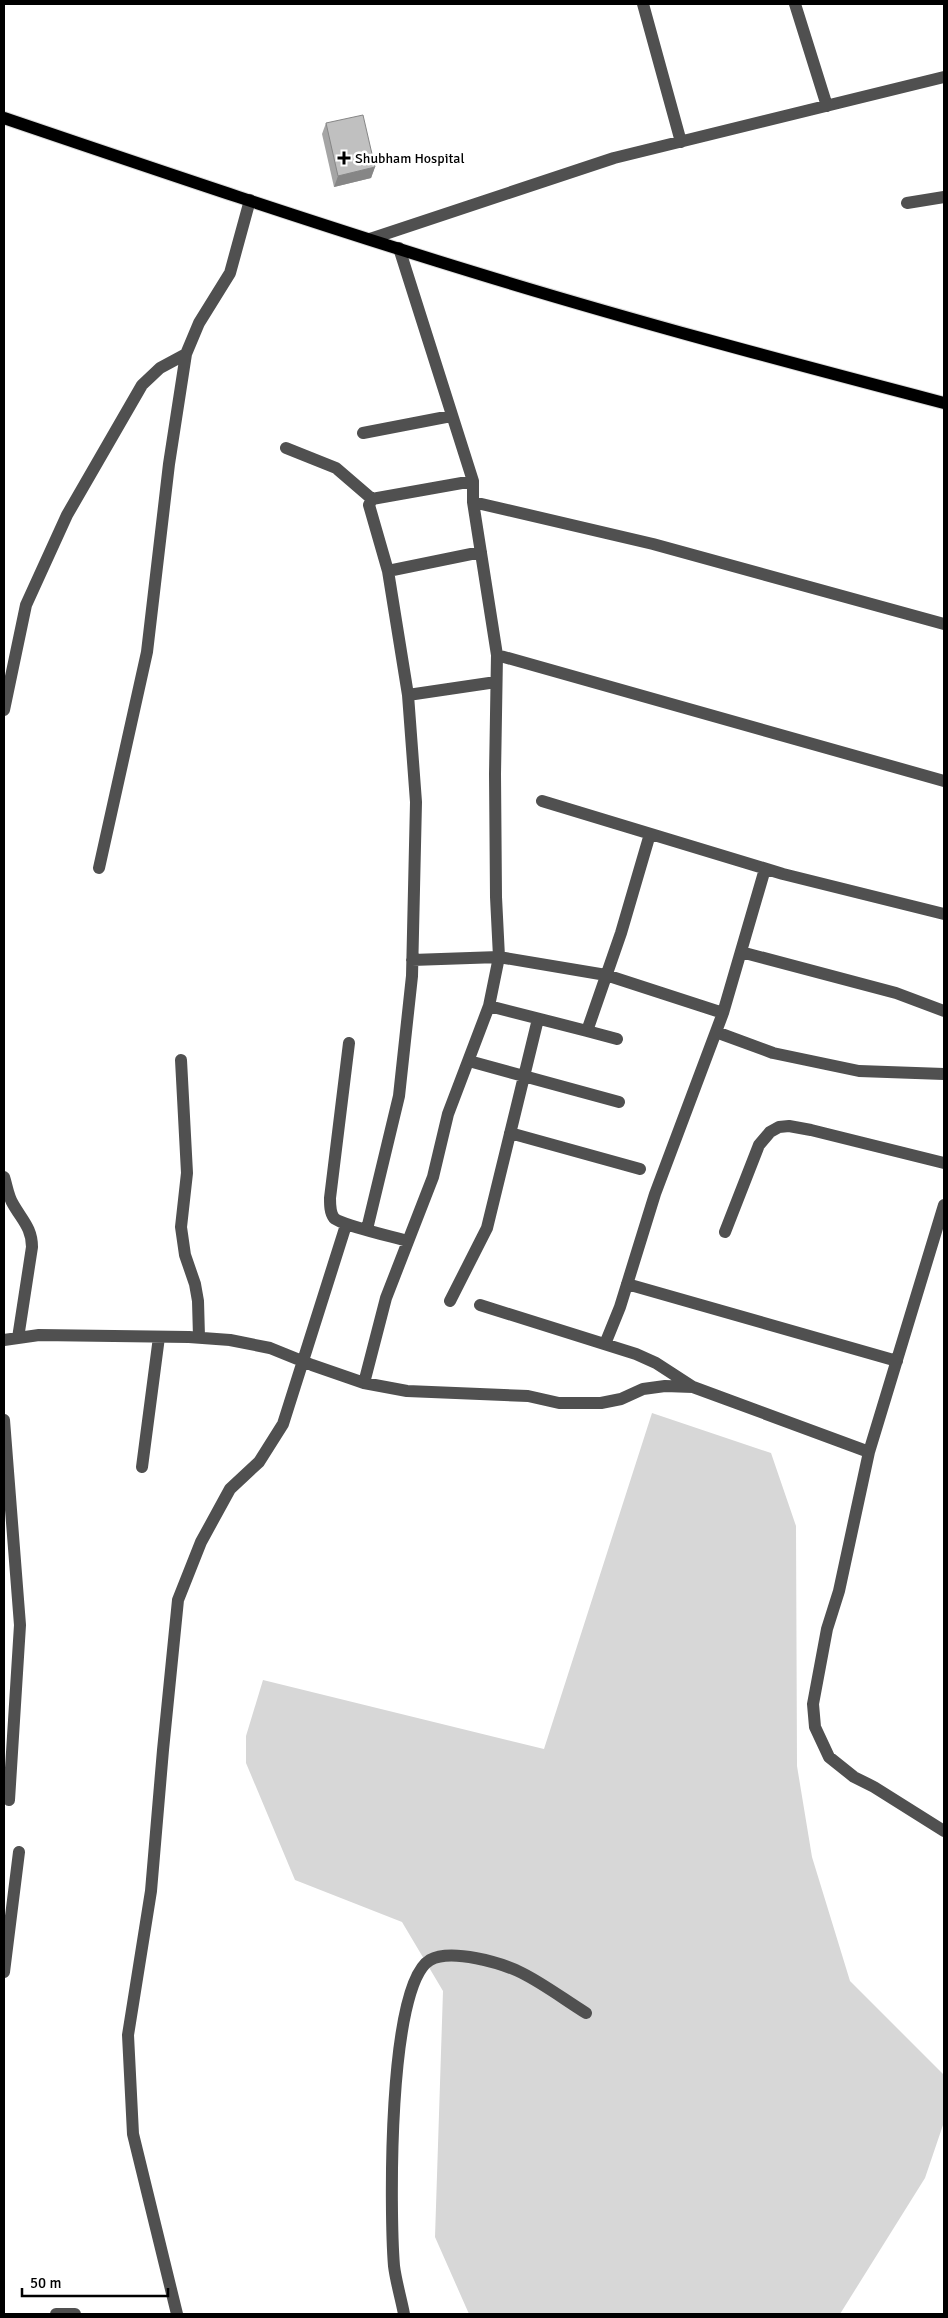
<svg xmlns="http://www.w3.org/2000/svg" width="948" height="2318" viewBox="0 0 948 2318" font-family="Signika,sans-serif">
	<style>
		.green { fill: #d7d7d7 }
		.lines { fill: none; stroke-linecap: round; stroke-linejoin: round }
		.major-casing { stroke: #dbdbdb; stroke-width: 14 }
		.minor { stroke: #505050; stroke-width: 12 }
		.major { stroke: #000; stroke-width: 12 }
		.wall { fill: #a5a5a5 }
		.shaded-wall { fill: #868686 }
		.building { fill: #c0c0c0; stroke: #868686 }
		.poi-dot { fill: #000; stroke: #fff; stroke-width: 2 }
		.labels { text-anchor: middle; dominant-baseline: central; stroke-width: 5; stroke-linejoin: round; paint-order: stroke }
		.poi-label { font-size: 14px; fill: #000; stroke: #fff; text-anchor: start }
	</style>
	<rect width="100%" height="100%" fill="#fff"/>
	<path class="green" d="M652 1413 771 1453 796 1526 797 1766 812 1857 850 1981 944 2075V2122L925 2178 840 2314H469L435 2237 443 1991 402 1922 295 1880 246 1763V1736L263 1680 544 1749Z"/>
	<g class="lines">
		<g class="major-casing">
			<path id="major" d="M4 118C160 171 316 224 473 272 629 320 787 362 944 403"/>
		</g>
		<path class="minor" d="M643 4 681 142
			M795 4 827 106
			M907 203 944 197
			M370 239 614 158 944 77
			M399 248 473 481V502L497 655
			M363 433 451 416
			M286 448 336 468 372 499 369 505 388 571 408 695 416 802 412 976 399 1096 367 1229
			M372 499 473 481
			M473 502 653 544 944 624
			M388 571 481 552
			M408 695 496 682
			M4 710 26 605 67 515 142 385 160 368 186 354
			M542 801 783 874 944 914
			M99 868 147 652 169 464 186 354 199 323 230 273 250 200
			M741 952 896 993 944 1011
			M412 960 499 957 606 975 723 1013
			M489 1006 587 1031
			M716 1032 773 1053 859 1071 944 1074
			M617 1039 587 1031 621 933 650 834
			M349 1043 330 1198C330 1205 330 1213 334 1218 341 1225 394 1237 407 1241
			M181 1060 187 1173 181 1227 185 1255 195 1284 198 1301 199 1337
			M469 1061 619 1102
			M510 1133 640 1169
			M4 1177C7 1186 8 1196 13 1204 22 1220 32 1228 32 1247L18 1338
			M725 1232 759 1145 770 1132 779 1127 789 1126 811 1130 944 1163
			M627 1284 897 1361
			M450 1301 487 1228 538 1019
			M480 1305 636 1354 656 1363 693 1387
			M4 1340 39 1335 189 1337 230 1340 270 1348 312 1365 364 1383 407 1391 528 1396 559 1403H601L621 1399 643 1389 665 1386 693 1387 869 1452 944 1205
			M605 1344 620 1307 655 1194 723 1013 765 869
			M364 1383 386 1298 433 1177 448 1114 489 1006 499 957 496 897 495 774 497 655 944 781
			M4 1420 20 1625 9 1800
			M869 1452 839 1591 827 1629 813 1704 815 1727 829 1757 854 1777 874 1787 944 1831
			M142 1467 159 1337
			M4 1972 19 1852
			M56 2314H75
			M177 2314 133 2134 128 2035 151 1891 163 1750 178 1600 201 1542 230 1489 259 1462 283 1424 346 1225
			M404 2314C401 2298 396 2282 394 2266 390 2216 387 1985 430 1960 451 1948 502 1963 522 1973 544 1984 565 2000 586 2013"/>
		<use href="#major" class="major"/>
	</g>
	<path class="wall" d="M326 123 375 167 371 178 334 187 322 134Z"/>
	<path class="shaded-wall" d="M375 167 371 178 334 187 338 176Z"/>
	<path class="building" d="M363 115 375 167 338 176 326 123Z"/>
	<path class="poi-dot" d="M341.5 150.5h5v5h5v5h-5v5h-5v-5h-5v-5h5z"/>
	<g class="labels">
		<g class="poi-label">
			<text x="355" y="158">Shubham Hospital</text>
		</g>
	</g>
	<rect width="948" height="2318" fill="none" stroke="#000000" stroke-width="10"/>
	<path d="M22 2288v8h146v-8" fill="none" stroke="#000000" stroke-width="2.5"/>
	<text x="30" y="2288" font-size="15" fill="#000000" stroke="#ffffff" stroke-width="4" paint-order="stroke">50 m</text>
</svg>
